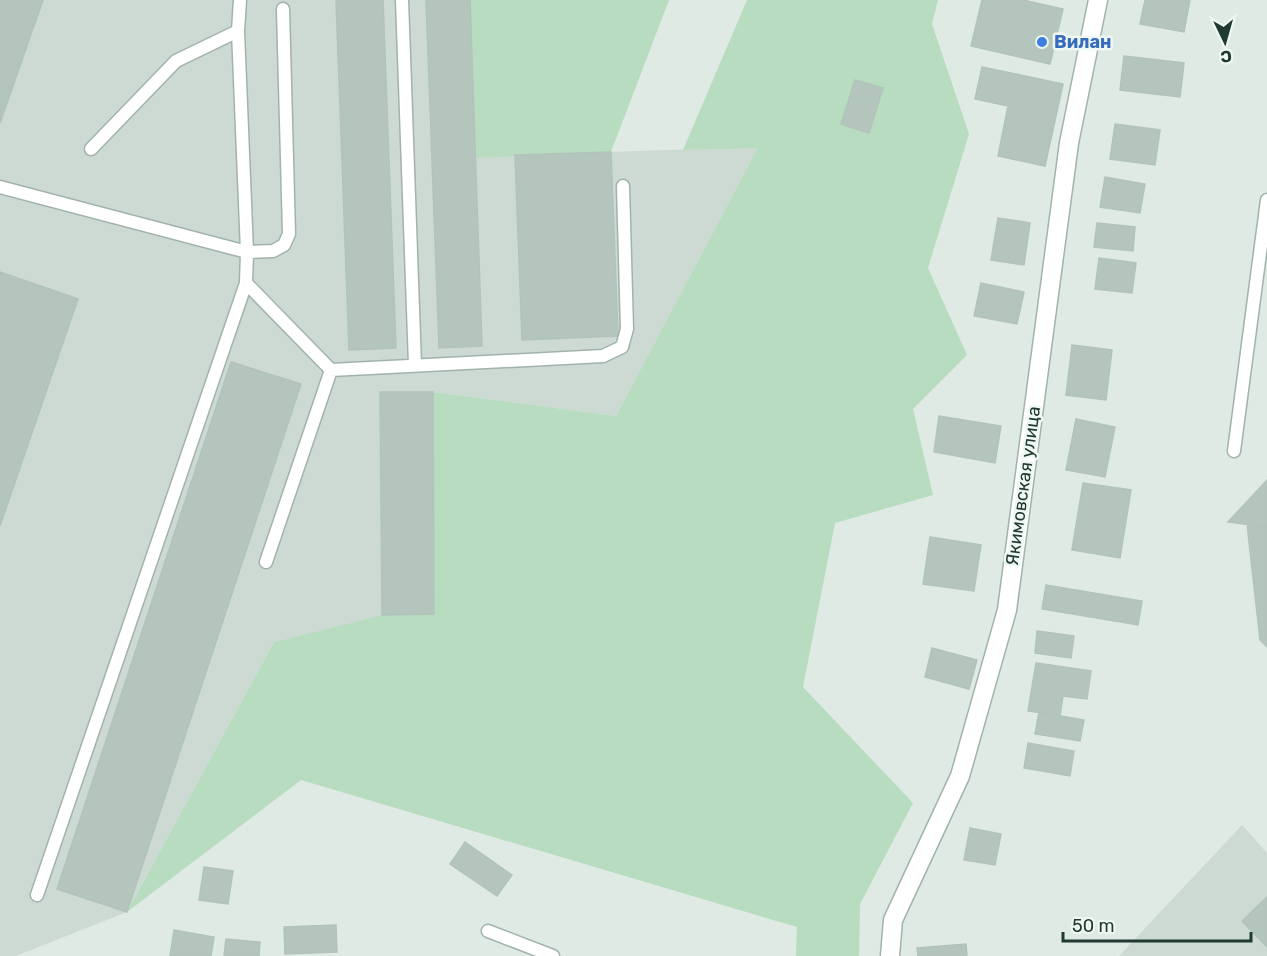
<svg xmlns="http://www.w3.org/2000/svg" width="1267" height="956" viewBox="0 0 1267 956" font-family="Rubik,sans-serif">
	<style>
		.built { fill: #cddad3 }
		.green { fill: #b7dcc0 }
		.building { fill: #b4c5bd; stroke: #b1c3bb; stroke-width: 1.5 }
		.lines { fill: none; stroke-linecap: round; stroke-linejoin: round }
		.lane-casing { stroke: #a2b2ac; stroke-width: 15 }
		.street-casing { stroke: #a2b2ac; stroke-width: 21 }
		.lane { stroke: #fff; stroke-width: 12 }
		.street { stroke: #fff; stroke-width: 18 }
		.shop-dot { fill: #3f7fe0; stroke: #eff7f2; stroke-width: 2 }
		.labels { text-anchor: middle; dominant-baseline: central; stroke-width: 5; stroke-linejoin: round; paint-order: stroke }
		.shop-label { font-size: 18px; font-weight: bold; fill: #366cbe; stroke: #eff7f2; text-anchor: start }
		.street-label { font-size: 18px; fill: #203a32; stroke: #eff7f2 }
	</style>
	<rect width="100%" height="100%" fill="#dfeae5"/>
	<path class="built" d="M0 0H470L515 155 759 147 616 416 433 392 434 614 382 615 274 642 127 912 16 956H0Z
		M1242 825 1267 853V956H1119Z"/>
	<path class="green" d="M470 0H669L611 152 476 158Z
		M747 0H938L932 24 969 134 928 268 967 355 913 409 933 495 835 523 803 687 913 803 860 904 859 956H796L797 927 301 780 127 912 274 642 382 615 434 614 433 392 616 416 758 148 683 150Z"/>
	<path class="building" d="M0 0H43L0 123Z
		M336 0H383L396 348 349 350Z
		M426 0H470L482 346 439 348Z
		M982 0H1023L1063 9 1050 64 971 46Z
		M1145 0H1190L1184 32 1140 24Z
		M1124 56 1184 63 1180 97 1120 90Z
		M982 67 1063 84 1045 166 998 156 1008 106 975 99Z
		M855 80 883 88 869 133 841 124Z
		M1115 124 1160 130 1155 165 1110 159Z
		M611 152 618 336 522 340 515 155Z
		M1105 177 1145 184 1140 213 1100 207Z
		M998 218 1030 223 1024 265 991 260Z
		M1097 223 1135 227 1133 251 1094 247Z
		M1099 258 1136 263 1132 293 1095 289Z
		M0 272 78 299 0 526Z
		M981 283 1024 292 1017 324 974 316Z
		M1072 345 1112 350 1106 400 1066 395Z
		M231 362 301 384 127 912 57 889Z
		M380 392H433L434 614 382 615Z
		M939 416 1001 426 995 463 934 452Z
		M1076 419 1115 427 1105 477 1066 470Z
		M1267 480V527L1228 522Z
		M1083 483 1131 490 1120 558 1072 550Z
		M1247 524 1267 527V647L1260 640Z
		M930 537 981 545 974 591 923 584Z
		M1046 585 1142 601 1138 625 1042 609Z
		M1037 631 1074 636 1071 658 1035 653Z
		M932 648 977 660 969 689 925 677Z
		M1036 663 1091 671 1087 699 1063 696 1060 716 1028 711Z
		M1039 712 1084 720 1080 741 1035 734Z
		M1028 743 1074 751 1070 776 1024 768Z
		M970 828 1001 834 995 865 964 860Z
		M465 842 512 875 497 896 450 864Z
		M204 867 233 871 228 904 199 900Z
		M1267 897V947L1242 921Z
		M336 925 337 952 285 954 284 927Z
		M174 930 214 937 211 956H170Z
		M226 939 260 942 259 956H224Z
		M966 944 967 956H918L917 948Z"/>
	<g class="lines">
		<g class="lane-casing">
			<path id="lane" d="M402 0 415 365
				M91 149 176 61 238 31
				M0 187 247 252 273 251 284 245 289 234 283 9
				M246 283 331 370 266 562
				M331 370 603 356 622 347 627 329 623 186
				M1234 451 1267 200
				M37 895 246 283 247 252 238 31 240 0
				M488 931 553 956"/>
		</g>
		<g class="street-casing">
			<path id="street" d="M890 956 893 920 960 776 1007 610 1069 143 1098 0"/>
		</g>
		<use href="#lane" class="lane"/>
		<use href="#street" class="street"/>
	</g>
	<circle class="shop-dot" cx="1042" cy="42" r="6"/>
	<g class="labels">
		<g class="shop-label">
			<text x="1054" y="42">Вилан</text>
		</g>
		<g class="street-label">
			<text transform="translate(1023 486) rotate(-82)">Якимовская улица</text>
		</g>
	</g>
	<g transform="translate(1225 42) rotate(175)" stroke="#eff7f2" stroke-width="4.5" paint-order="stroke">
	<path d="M0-4.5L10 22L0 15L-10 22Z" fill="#203a32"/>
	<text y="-9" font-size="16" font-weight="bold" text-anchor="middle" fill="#203a32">С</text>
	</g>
	<path d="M1063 932v9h188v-9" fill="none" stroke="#203a32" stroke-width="3"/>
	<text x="1072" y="932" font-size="18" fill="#203a32" stroke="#eff7f2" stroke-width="4.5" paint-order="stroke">50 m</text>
</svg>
